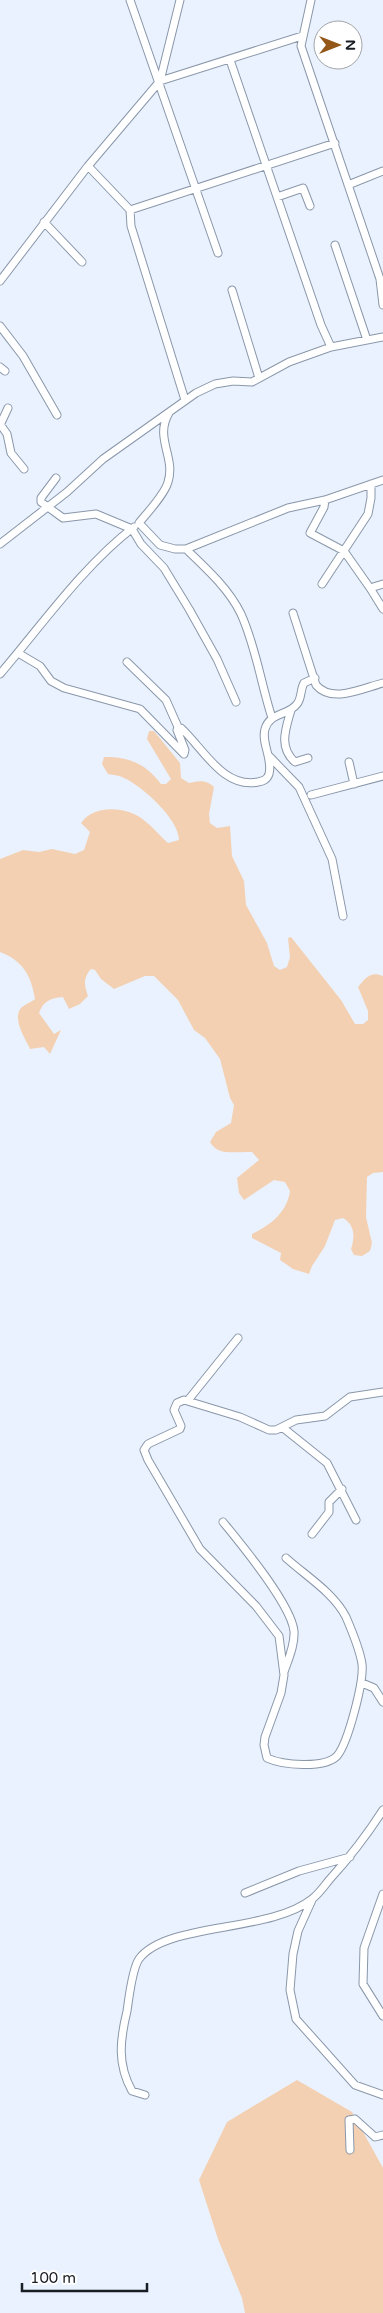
<svg xmlns="http://www.w3.org/2000/svg" width="383" height="2313" viewBox="0 0 383 2313" font-family="'Varela Round',sans-serif">
	<style>
		.green { fill: #f4d0b3 }
		.lines { fill: none; stroke-linecap: round; stroke-linejoin: round }
		.minor-casing { stroke: #8a97aa; stroke-width: 9 }
		.minor { stroke: #fff; stroke-width: 7 }
	</style>
	<rect width="100%" height="100%" fill="#e9f2fe"/>
	<path class="green" d="M149 731H154L180 763 181 778 189 783C198 781 206 779 214 787L209 814 210 823 217 828 230 826 232 856 244 881 246 905 267 943 274 966 280 970 287 967 290 957 288 938 291 937 341 1000 355 1024H363L368 1020V1011L358 987C366 978 370 971 383 976V1172L373 1173 367 1177 366 1217 372 1243 370 1251 362 1256 354 1255 351 1249C355 1237 355 1225 343 1218L335 1220 325 1246 312 1266 309 1274 293 1269 280 1260 281 1253 252 1238V1234C271 1225 287 1212 290 1191L285 1182 274 1180 244 1200 239 1193 237 1178 259 1160 252 1152C237 1151 218 1157 210 1142L216 1132 231 1123 234 1105 230 1098 220 1059 205 1038 194 1030 178 1000 154 976H145L114 989 101 979 95 970 91 969C83 978 84 985 88 996L80 1004 69 1009 63 997C51 998 43 1001 39 1013L54 1034 61 1030 50 1054 44 1047 30 1049C25 1038 12 1019 21 1008 24 1005 31 1002 35 999 31 975 23 961 0 952V859L23 850 39 852 52 849 75 854 84 850 90 832 81 823C94 804 128 806 145 821 153 827 160 836 168 843L179 840C179 819 142 786 124 778 119 775 113 775 108 774L102 764 104 757C129 757 145 763 161 784H166L171 779 147 739Z
		M297 2080 352 2112 383 2168V2313H245L242 2298 218 2239 199 2180 227 2122Z"/>
	<g class="lines">
		<g class="minor-casing">
			<path id="minor" d="M130 0 218 253
				M311 0 301 46 380 279 383 305
				M230 60 321 325 331 347
				M160 81 302 36
				M88 166 130 210 131 226 185 400
				M348 185 383 171
				M277 197 303 188 310 206
				M130 210 335 143
				M44 222 82 262
				M335 245 367 340
				M0 281 88 166 160 81 180 0
				M232 290 259 378
				M0 326 23 356 57 415
				M0 367 5 371
				M169 413C154 438 176 457 168 482 165 494 147 513 139 523L160 545 175 549H186L288 508 325 500 383 480
				M1 423 8 408
				M0 424 7 434 11 453 24 469
				M56 478 41 498V502L63 518 96 514 132 529 141 544 164 568 189 609 217 659 236 702
				M325 500 324 507 310 533 344 551 370 588 383 584
				M0 544 67 492 103 459 196 393 215 384 233 381 252 382 289 362 331 347 383 337
				M186 549C206 568 229 589 241 614 256 647 261 684 272 718
				M322 584 368 514 371 498V484
				M370 588 383 609
				M293 613 316 685C332 704 363 688 383 683
				M18 653 40 666 51 681 64 688 140 709 184 754 185 750 177 730 178 727 181 728C203 748 223 789 258 782 263 781 267 780 269 774 273 759 261 743 265 729 270 712 288 716 297 704 302 698 300 690 304 683L315 678
				M127 662 166 700 178 727
				M0 674C41 626 84 565 134 527
				M291 710C286 728 278 747 295 762L308 758
				M269 756 299 787 332 859 343 916
				M349 762 354 784
				M311 795 383 776
				M189 1399 238 1338
				M282 1427 327 1463 356 1520
				M223 1522C241 1544 291 1604 294 1631 295 1645 288 1660 284 1672
				M312 1534 329 1512V1502L342 1489
				M286 1558C306 1576 334 1593 346 1617 352 1631 360 1650 362 1664 364 1682 348 1743 337 1756 324 1769 282 1765 267 1758L264 1745 265 1737 281 1693 284 1675 279 1636 256 1606 200 1549 148 1460 144 1450 148 1444 180 1429 181 1426 174 1410 177 1403 184 1400 240 1417 269 1430H276L296 1420 325 1416 350 1397 383 1392
				M362 1683 374 1688 383 1702
				M245 1893 299 1871 350 1857
				M383 1894 364 1948 363 1984 383 2016
				M312 1900 298 1931 293 1954 290 1990 296 2019 355 2085 383 2095
				M145 2095 132 2091C117 2064 120 2040 127 2011 129 1998 132 1969 139 1959 166 1922 270 1933 312 1899 319 1894 324 1886 330 1879 350 1857 367 1835 383 1810
				M350 2150 349 2120 355 2119 375 2137 383 2135"/>
		</g>
		<use href="#minor" class="minor"/>
	</g>
	<g transform="translate(338 45) rotate(90)"><circle r="24" fill="#ffffff" stroke="#a3a5a8"/>
	<path d="M0-4L9 19L0 12L-9 19Z" fill="#935717"/>
	<text y="-8" font-size="14" font-weight="bold" text-anchor="middle" fill="#191e25">N</text>
	</g>
	<path d="M22 2283v8h125v-8" fill="none" stroke="#191e25" stroke-width="2.5"/>
	<text x="30" y="2283" font-size="15" fill="#191e25" stroke="#ffffff" stroke-width="4" paint-order="stroke">100 m</text>
</svg>
